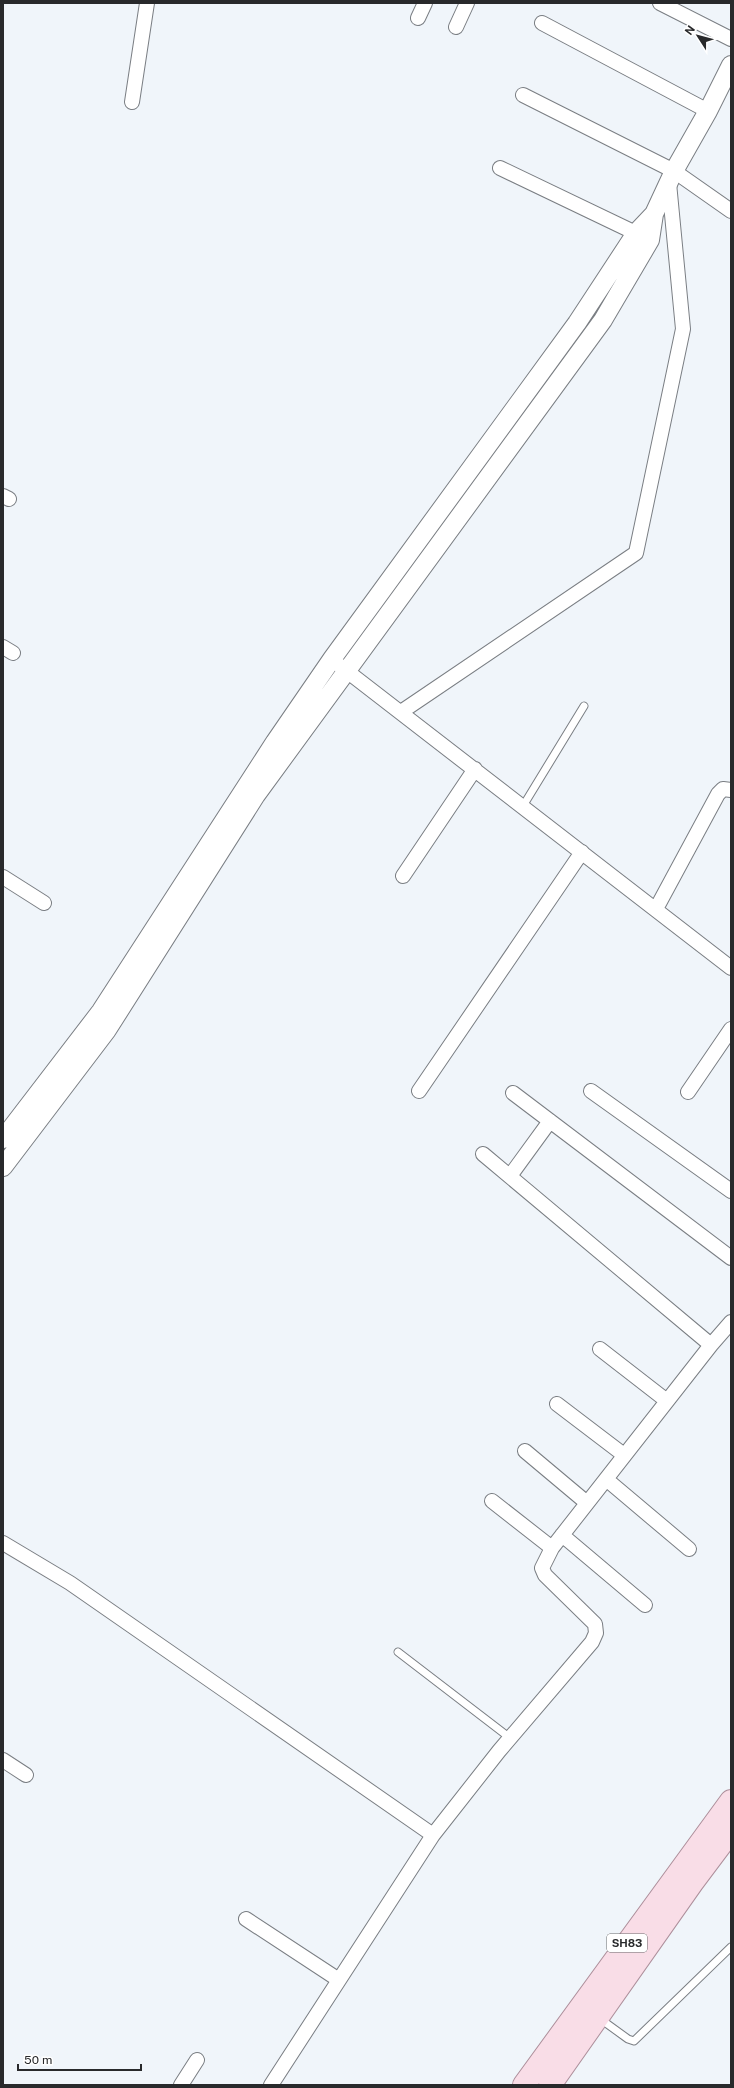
<svg xmlns="http://www.w3.org/2000/svg" width="734" height="2088" viewBox="0 0 734 2088" font-family="'Public Sans',sans-serif">
	<style>
		.lines { fill: none; stroke-linecap: round; stroke-linejoin: round }
		.service-casing { stroke: #7a7e83; stroke-width: 9 }
		.minor-casing { stroke: #7a7e83; stroke-width: 16 }
		.tertiary-casing { stroke: #7a7e83; stroke-width: 20 }
		.primary-casing { stroke: #ad8f9b; stroke-width: 24 }
		.service { stroke: #fff; stroke-width: 7 }
		.minor { stroke: #fff; stroke-width: 14 }
		.tertiary { stroke: #fff; stroke-width: 18 }
		.primary { stroke: #f9dde7; stroke-width: 22 }
		.labels { text-anchor: middle; dominant-baseline: central; stroke-width: 3; stroke-linejoin: round; paint-order: stroke }
		.shield { fill: #fff; stroke: #68696b; stroke-width: 1 }
		.shield-label { font-size: 11px; font-weight: bold; fill: #28292b }
	</style>
	<rect width="100%" height="100%" fill="#f0f5fa"/>
	<g class="lines">
		<g class="service-casing">
			<path id="service" d="M523 806 584 706
				M398 1652 510 1738
				M599 2018 628 2039 634 2041 731 1947"/>
		</g>
		<g class="minor-casing">
			<path id="minor" d="M660 3 731 39
				M418 18 425 3
				M542 23 708 111
				M456 27 467 3
				M523 95 674 171 731 211
				M132 102 147 3
				M500 168 644 237
				M3 496 9 499
				M3 647 13 653
				M339 665 731 968
				M401 712 636 553 683 329 669 183
				M403 876 475 769
				M3 877 44 903
				M656 909 718 794 723 789 731 790
				M419 1091 582 852
				M591 1091 731 1191
				M688 1092 731 1029
				M513 1093 731 1258
				M483 1154 711 1345
				M510 1176 550 1121
				M600 1349 667 1401
				M557 1404 624 1455
				M525 1451 587 1503
				M606 1479 689 1549
				M492 1501 552 1548
				M562 1535 645 1605
				M3 1543 70 1583 433 1835
				M3 1760 26 1775
				M246 1919 339 1980
				M181 2085 197 2060
				M271 2085 433 1835 499 1751 592 1642 596 1633 595 1624 545 1575 542 1568 552 1548 711 1345 731 1322"/>
		</g>
		<g class="tertiary-casing">
			<path id="tertiary" d="M3 1139 101 1011 275 742 332 659 577 323 636 233 654 214
				M3 1167 107 1030 256 795 603 320 650 240 654 214 674 171 708 111 731 65"/>
		</g>
		<g class="primary-casing">
			<path id="primary" d="M524 2085 731 1801
				M550 2085 692 1883 731 1831"/>
		</g>
		<use href="#service" class="service"/>
		<use href="#minor" class="minor"/>
		<use href="#tertiary" class="tertiary"/>
		<use href="#primary" class="primary"/>
	</g>
	<g class="labels">
		<rect class="shield" x="607" y="1934" width="40" height="18" rx="3"/>
		<g class="shield-label">
			<text x="627" y="1943">SH83</text>
		</g>
	</g>
	<rect width="734" height="2088" fill="none" stroke="#28292b" stroke-width="8"/>
	<g transform="translate(698 36) rotate(306)" stroke="#ffffff" stroke-width="3" paint-order="stroke">
	<path d="M0-3L7 15L0 10L-7 15Z" fill="#28292b"/>
	<text y="-6" font-size="11" font-weight="bold" text-anchor="middle" fill="#28292b">N</text>
	</g>
	<path d="M18 2064v6h123v-6" fill="none" stroke="#28292b" stroke-width="2"/>
	<text x="24" y="2064" font-size="12" fill="#28292b" stroke="#ffffff" stroke-width="3" paint-order="stroke">50 m</text>
</svg>
